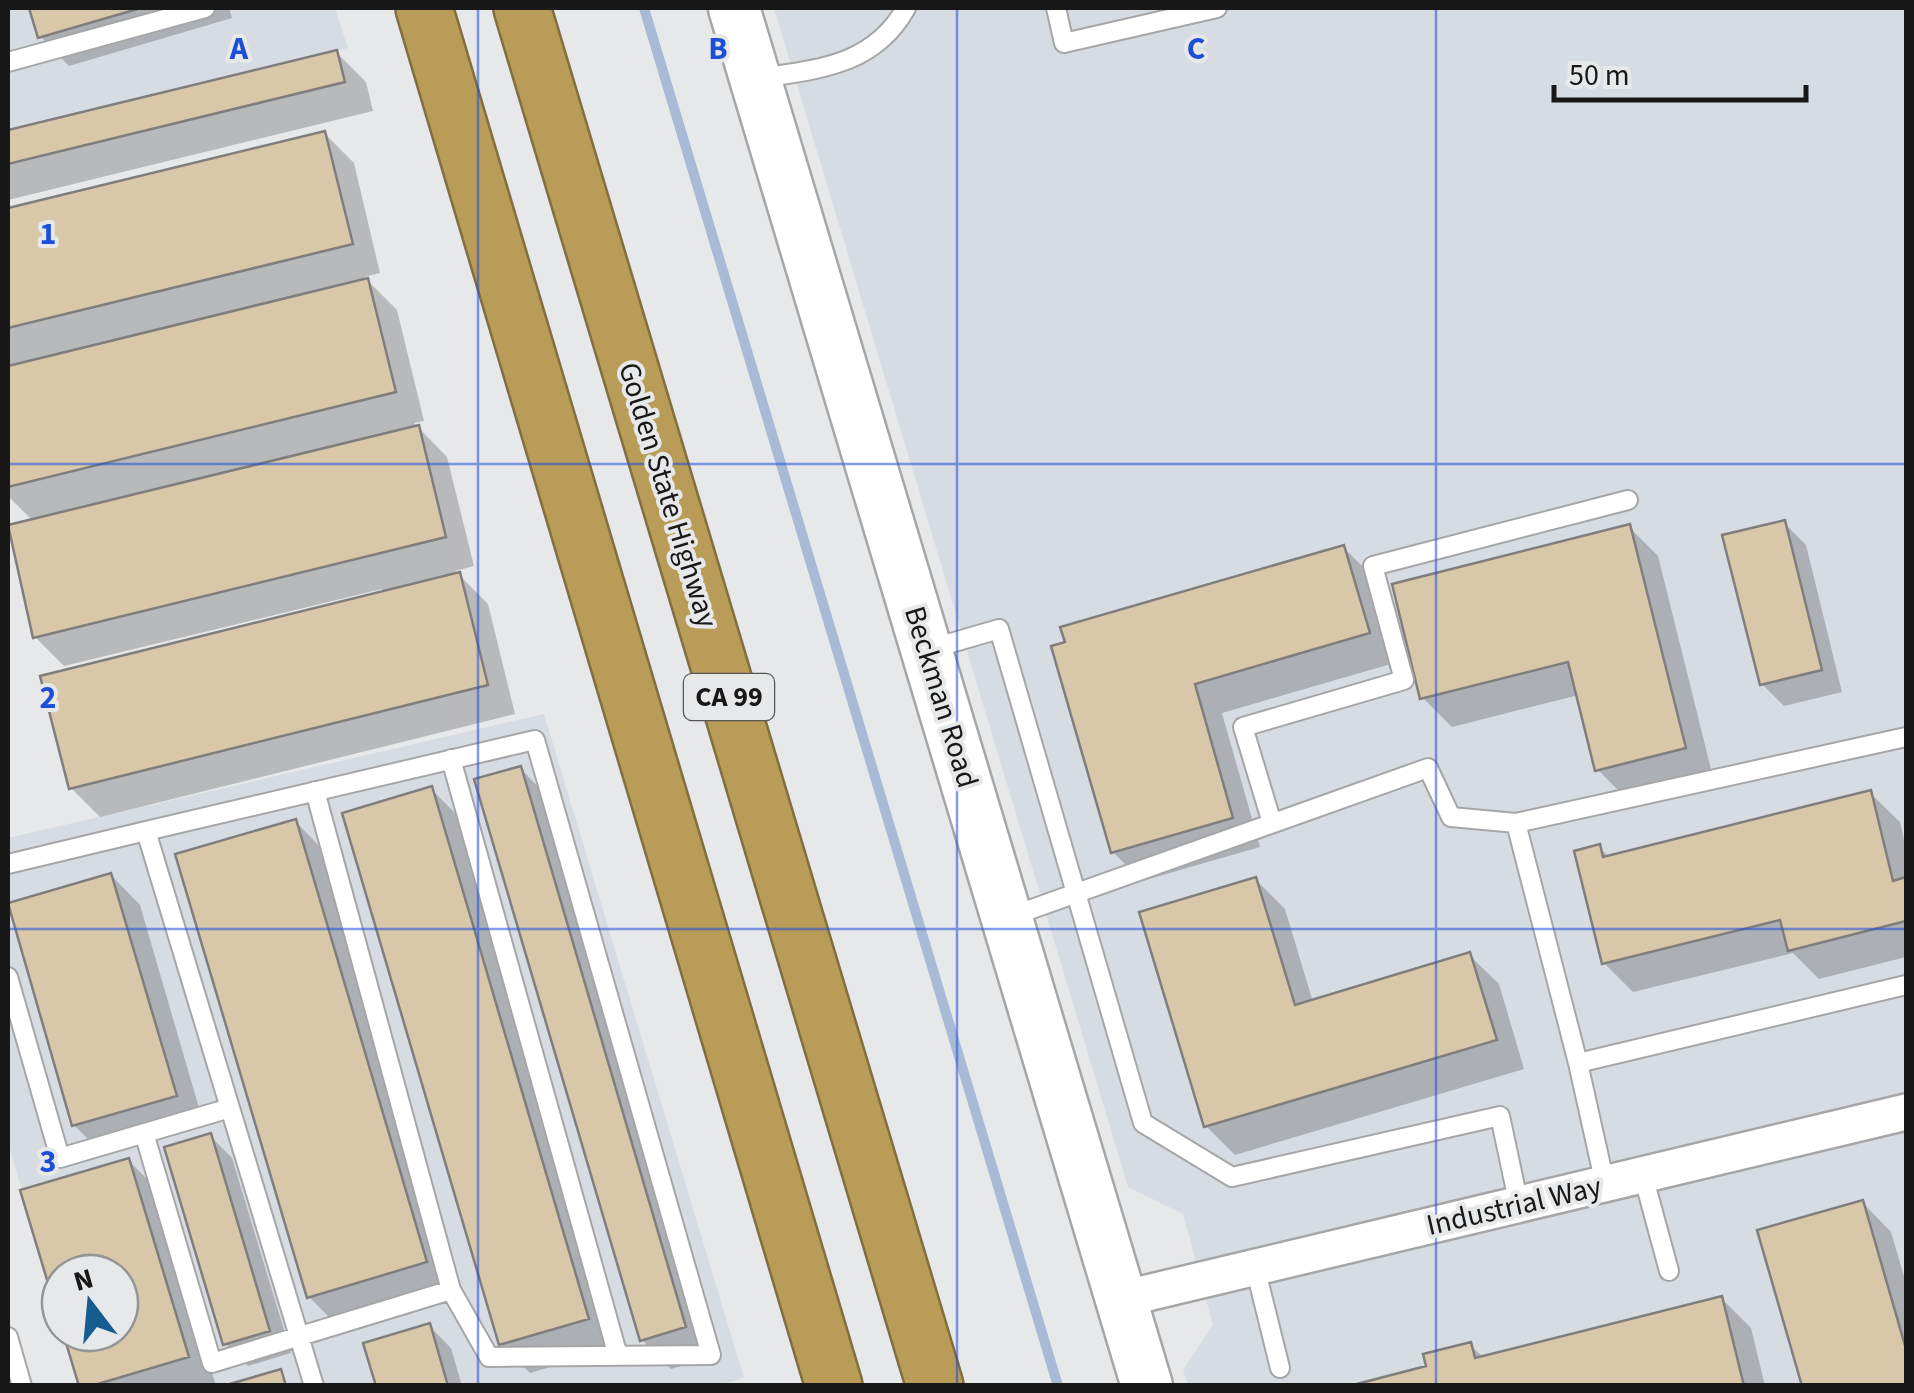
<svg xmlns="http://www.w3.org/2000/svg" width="1914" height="1393" viewBox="0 0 1914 1393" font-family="'Source Sans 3',sans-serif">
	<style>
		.built { fill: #d7dce3 }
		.shadow { fill: #0003 }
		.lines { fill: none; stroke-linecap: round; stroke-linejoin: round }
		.stream { stroke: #a8bbd6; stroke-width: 10 }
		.building { fill: #d9c7aa; stroke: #7f7e7d; stroke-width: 2.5 }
		.lane-casing { stroke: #a6a6a7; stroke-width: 22 }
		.street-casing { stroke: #a6a6a7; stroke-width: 40 }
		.secondary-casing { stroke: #a6a6a7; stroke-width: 55 }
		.highway-casing { stroke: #816e41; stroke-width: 60 }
		.lane { stroke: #fff; stroke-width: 18 }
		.street { stroke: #fff; stroke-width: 35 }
		.secondary { stroke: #fff; stroke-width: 50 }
		.highway { stroke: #b99c57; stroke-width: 55 }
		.grid { fill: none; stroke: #1d4ed8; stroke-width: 2.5; stroke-opacity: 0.55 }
		.labels { text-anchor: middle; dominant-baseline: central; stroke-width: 8; stroke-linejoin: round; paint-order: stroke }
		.shield { fill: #e7e8e9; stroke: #565657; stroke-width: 2.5 }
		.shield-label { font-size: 28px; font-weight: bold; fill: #181819 }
		.street-label { font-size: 30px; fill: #181819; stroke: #e7e8e9 }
		.grid-label { font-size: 32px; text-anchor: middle; font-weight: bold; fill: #1d4ed8; stroke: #e7e8e9; stroke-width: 8; stroke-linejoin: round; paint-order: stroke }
	</style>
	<rect width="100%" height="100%" fill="#e7e8e9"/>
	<path class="built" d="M8 8H335L348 48 8 128Z
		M774 8H1906V1385H1188L1183 1370 1213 1325 1183 1214 1128 1187Z
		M544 714 744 1378 716 1386 79 1385 63 1333H120V1273H60V1322L8 1142V838Z"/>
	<path class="shadow" d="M31 8H229L232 18 69 66 40 36Z
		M337 53 366 82 373 111 8 200V133Z
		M324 133 354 163 380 273 364 277 397 310 424 421 414 423 447 457 474 566 455 571 488 604 515 714 100 817 71 788 383 593 382 589 64 666 35 637 8 527 33 521 8 496V210Z
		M1784 523 1806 545 1842 692 1784 706 1762 684Z
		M1629 527 1658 556 1713 777 1626 798 1597 769 1579 695 1452 727 1423 698Z
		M1344 548 1373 577 1398 662 1222 713 1260 847 1142 881 1113 852 1068 644Z
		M520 768 549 798 714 1356 671 1369 642 1340Z
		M431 789 460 818 616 1348 530 1373 501 1344Z
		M1870 793 1900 822 1906 850V957L1819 979 1793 953 1633 992 1604 963 1599 847 1610 858Z
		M295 821 324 851 455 1291 338 1326 309 1297Z
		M111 875 140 905 204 1125 103 1154 74 1125Z
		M1256 880 1285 909 1313 1002 1469 955 1499 984 1524 1069 1235 1155 1206 1126Z
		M210 1136 232 1158 291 1353 248 1366 226 1344Z
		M128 1160 158 1190 216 1386H81L66 1333H120V1273H60V1314L23 1192Z
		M1862 1202 1891 1232 1906 1283V1386H1805Z
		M1722 1299 1751 1328 1765 1386H1359L1429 1368 1470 1345 1484 1358Z
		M429 1326 451 1348 462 1386H379Z"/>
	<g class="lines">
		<path class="stream" d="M644 8 1058 1386"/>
	</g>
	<path class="building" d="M29 8H141L38 38Z
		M337 50 345 82 8 164V130Z
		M325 131 353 244 8 328V208Z
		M368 278 396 392 8 487V366Z
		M419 425 446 537 33 638 8 525Z
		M1785 520 1822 670 1760 685 1722 535Z
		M1630 524 1686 748 1595 771 1568 662 1420 699 1392 584Z
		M1344 545 1370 633 1195 684 1233 818 1111 853 1051 646 1065 642 1060 627Z
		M460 572 488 685 69 789 40 676Z
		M521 766 686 1327 640 1341 474 779Z
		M432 786 589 1319 499 1345 342 813Z
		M1871 790 1893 881 1906 877V921L1788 951 1780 920 1602 964 1574 851 1600 844 1603 857Z
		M296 819 427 1262 307 1298 175 854Z
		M111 873 177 1096 72 1126 8 903Z
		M1256 877 1295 1005 1470 952 1497 1040 1204 1127 1139 912Z
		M211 1133 270 1331 223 1345 164 1147Z
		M129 1158 189 1357 91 1386H79L63 1333H120V1273H60V1323L20 1190Z
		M1863 1200 1906 1349V1386H1802L1757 1230Z
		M1722 1296 1744 1386H1349L1426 1366 1423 1354 1471 1342 1475 1358Z
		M430 1323 448 1386H376L363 1343Z
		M281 1369 286 1386H223Z"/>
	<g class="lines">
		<g class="lane-casing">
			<path id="lane" d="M1056 8 1064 43 1217 8
				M8 62 205 8
				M761 78C820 69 874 65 906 8
				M927 650 999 629 1143 1123 1232 1177 1500 1116 1519 1205
				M451 759 618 1356
				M315 791 451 1290
				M1272 823 1243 727 1404 680 1373 566 1628 500
				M8 864 146 831
				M1012 916 1428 768 1451 817 1516 823
				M8 977 60 1158 230 1108
				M1578 1063 1516 823 1906 737
				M144 1133 212 1363 451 1290 489 1357 711 1355 535 740 146 831C203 1016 258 1201 314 1386
				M1643 1175 1669 1271
				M1605 1184 1578 1063 1906 985
				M1255 1267 1280 1368
				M8 1337 22 1386"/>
		</g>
		<g class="street-casing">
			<path id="street" d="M1122 1299 1906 1112"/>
		</g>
		<g class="secondary-casing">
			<path id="secondary" d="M734 8 1147 1386"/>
		</g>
		<g class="highway-casing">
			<path id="highway" d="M424 8 834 1386
				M522 8 935 1386"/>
		</g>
		<use href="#lane" class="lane"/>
		<use href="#street" class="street"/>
		<use href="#secondary" class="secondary"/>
		<use href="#highway" class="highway"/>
	</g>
	<path class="grid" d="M478 8V1386M957 8V1386M1436 8V1386M8 464H1906M8 929H1906"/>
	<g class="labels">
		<rect class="shield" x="684" y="674" width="90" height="46" rx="8"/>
		<g class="shield-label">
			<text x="729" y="697">CA 99</text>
		</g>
		<g class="street-label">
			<text transform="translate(668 495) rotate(73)">Golden State Highway</text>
			<text transform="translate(941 697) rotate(73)">Beckman Road</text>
			<text transform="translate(1514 1206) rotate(-13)">Industrial Way</text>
		</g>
	</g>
	<g class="grid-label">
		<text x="239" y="59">A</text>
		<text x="718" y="59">B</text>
		<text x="1196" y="59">C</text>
		<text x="48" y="244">1</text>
		<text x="48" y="708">2</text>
		<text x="48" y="1172">3</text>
	</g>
	<rect width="1914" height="1393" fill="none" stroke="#181819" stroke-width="20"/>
	<g transform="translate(90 1303) rotate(344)"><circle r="48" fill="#e7e8e9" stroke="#949596" stroke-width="2.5"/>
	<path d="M0-8L18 38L0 25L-18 38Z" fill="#155d91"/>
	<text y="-15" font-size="28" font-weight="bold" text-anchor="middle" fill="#181819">N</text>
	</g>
	<path d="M1554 85v15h252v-15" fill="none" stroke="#181819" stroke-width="5"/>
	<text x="1569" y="85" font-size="30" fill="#181819" stroke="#e7e8e9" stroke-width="8" paint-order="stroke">50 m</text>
</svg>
